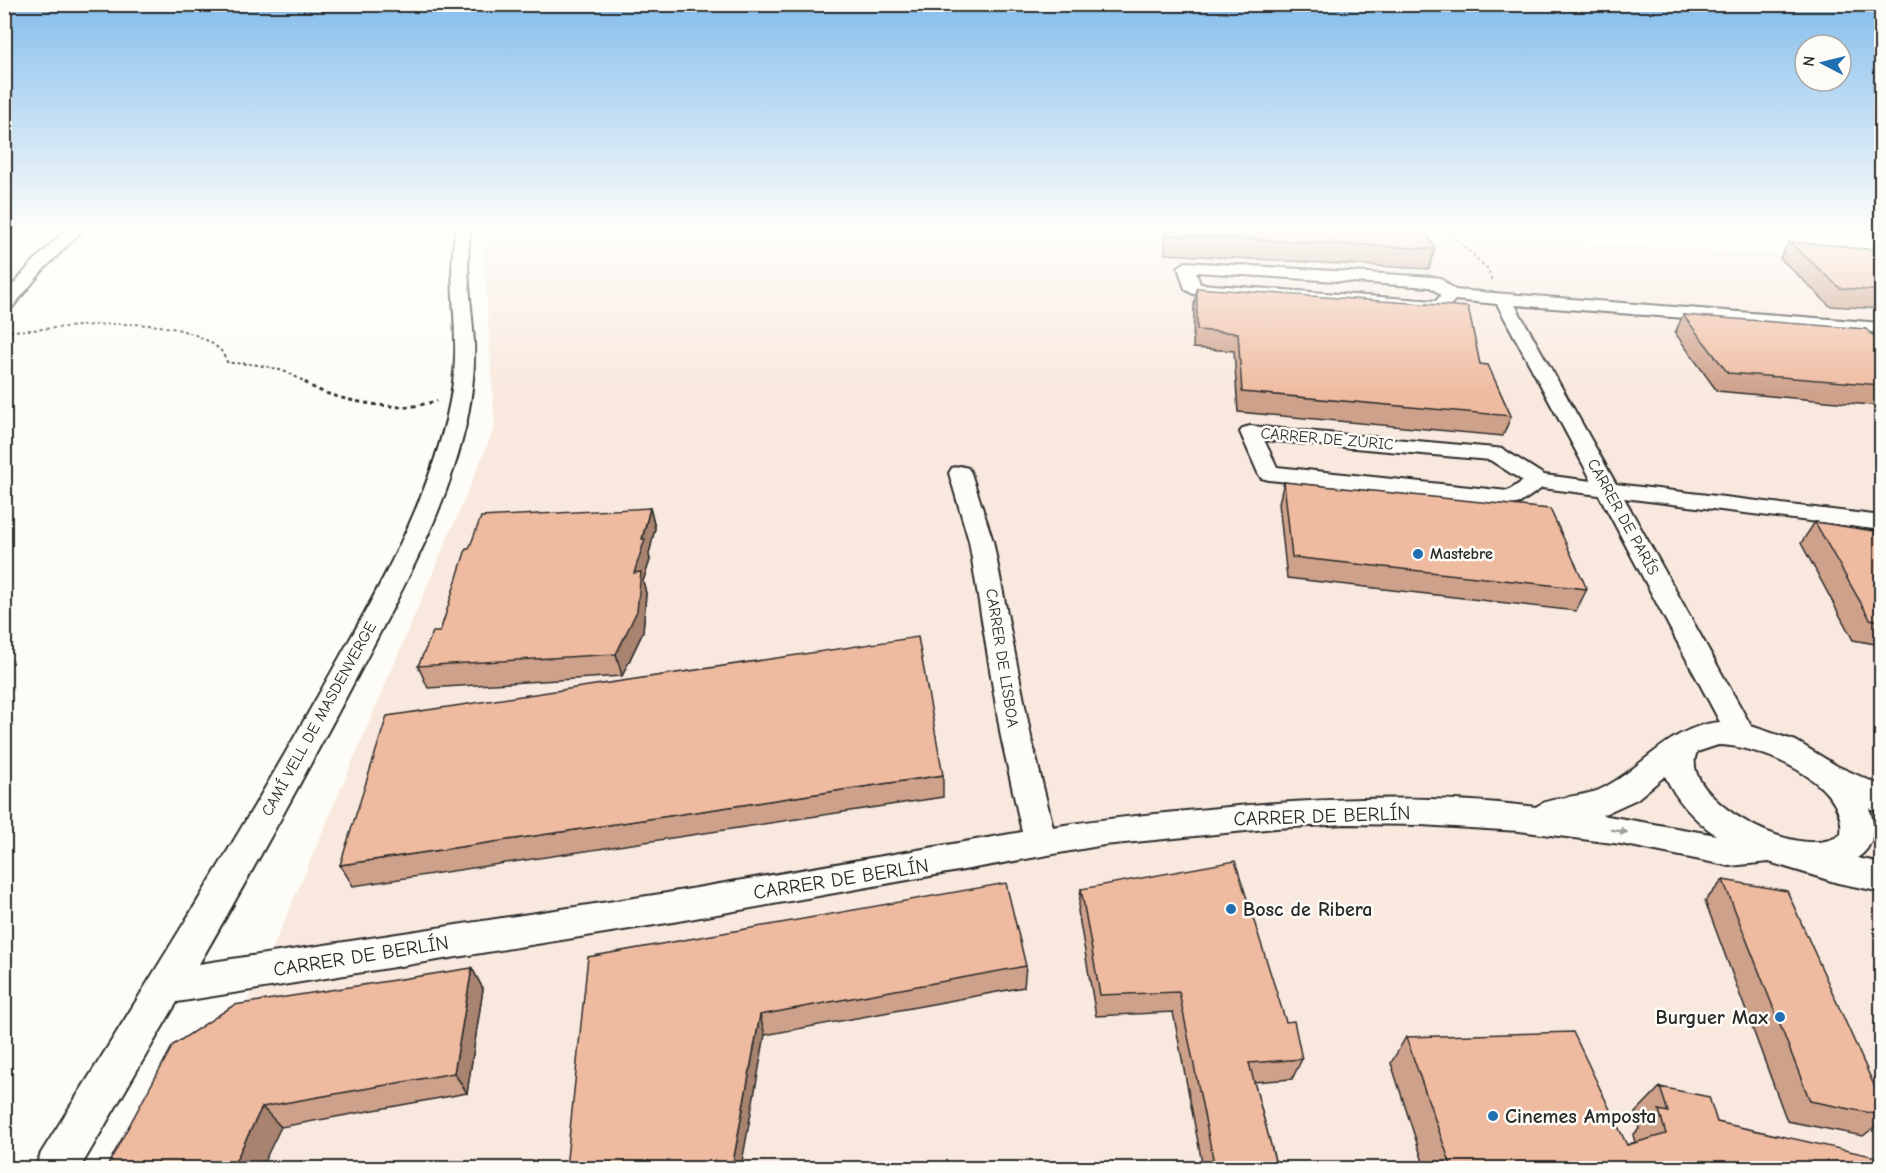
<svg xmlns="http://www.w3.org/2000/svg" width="1886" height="1173" viewBox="0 0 1886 1173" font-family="'Comic Neue',sans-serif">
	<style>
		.built { fill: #f9e8dd }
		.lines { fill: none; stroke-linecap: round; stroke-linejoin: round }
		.minor-casing { stroke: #2b2b2b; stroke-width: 4 }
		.path-far1 { stroke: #2b2b2b; stroke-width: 2; stroke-dasharray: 3 3; stroke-linecap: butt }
		.path { stroke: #2b2b2b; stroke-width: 3; stroke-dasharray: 4 4; stroke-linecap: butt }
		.minor { fill: #fdfcf7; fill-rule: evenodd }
		.wall { fill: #cea18a; stroke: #2b2b2b; stroke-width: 1.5 }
		.shaded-wall { fill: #a78370; stroke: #2b2b2b; stroke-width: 1.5 }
		.building { fill: #efbba0; stroke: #2b2b2b; stroke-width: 1.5 }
		.oneway { fill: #9e9e9b }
		.poi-dot { fill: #1f6fb2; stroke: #fdfcf7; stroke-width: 2 }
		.labels { text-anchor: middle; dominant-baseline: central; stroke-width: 5; stroke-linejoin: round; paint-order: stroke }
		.street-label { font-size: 16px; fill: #2b2b2b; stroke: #fdfcf7 }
		.poi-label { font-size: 16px; font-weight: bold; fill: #2b2b2b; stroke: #fdfcf7; text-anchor: start }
		.near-street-label { font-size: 20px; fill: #2b2b2b; stroke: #fdfcf7 }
		.near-poi-label { font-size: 20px; font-weight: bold; fill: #2b2b2b; stroke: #fdfcf7; text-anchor: start }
	</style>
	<rect width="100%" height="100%" fill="#fdfcf7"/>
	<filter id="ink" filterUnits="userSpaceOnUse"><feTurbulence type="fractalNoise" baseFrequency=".0167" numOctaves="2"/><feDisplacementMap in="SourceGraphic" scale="12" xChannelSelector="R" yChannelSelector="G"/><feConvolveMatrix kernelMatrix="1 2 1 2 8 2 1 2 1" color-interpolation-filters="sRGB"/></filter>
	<g filter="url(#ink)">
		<path class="built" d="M482 230H1399L1881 261V1168H166L276 941 495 427Z"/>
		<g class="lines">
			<g class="minor-casing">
				<path id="minor" d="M66 230H83L44 269 10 310 4 311V295L32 263Z
					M456 230H471C464 268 472 305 474 343 475 368 472 395 467 420 448 508 402 590 361 669 309 768 255 867 199 964L667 893 1022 832 1001 737 969 541 949 473 952 468 960 466 968 468 971 473 993 541 1031 737 1053 827C1105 818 1156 814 1208 809 1317 798 1427 793 1536 807 1548 797 1582 797 1599 790 1642 770 1669 726 1720 722L1599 495 1542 488 1520 503 1512 505 1269 480 1261 478 1258 473 1240 432 1243 428 1250 426 1495 448 1503 449 1544 475 1592 481 1497 304 1455 300 1446 310 1440 311 1193 294 1185 289 1178 267 1186 262 1434 277 1440 278 1455 290 1882 323V333L1515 305 1616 484 1882 516V530L1624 498 1751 726 1796 741 1837 766 1882 786V813L1869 808C1876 826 1875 847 1857 858L1882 863V892L1838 883 1769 862 1730 866 1621 844 1519 831 1421 825 1345 824 1276 828 1104 845 667 923 177 1002 80 1168H35L41 1153C135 1004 228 855 315 701 365 612 421 521 446 420 452 395 456 369 455 343 455 305 448 268 456 230ZM1196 272 1430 287 1441 295 1436 301 1200 284ZM1264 440 1490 460 1523 481 1508 491 1277 467ZM1718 745C1758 745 1848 781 1841 834 1801 866 1676 796 1697 752ZM1665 776C1677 801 1694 820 1716 835L1602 815 1637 799Z"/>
			</g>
			<path class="path-far1" d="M1446 230 1488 269 1492 281
				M4 331C65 331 167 307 218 348 223 351 224 358 228 363 255 363 285 367 307 384"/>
			<path class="path" d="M305 382C326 399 377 406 404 407 415 407 427 403 437 401"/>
			<use href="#minor" class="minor"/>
		</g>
		<path class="wall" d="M1165 230H1425L1435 249 1429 269 1165 254Z
			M1789 242 1847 248 1881 250V309L1830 306 1780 258Z
			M1197 288 1480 364 1511 416 1503 436 1238 412 1234 351 1193 348 1194 305Z
			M1683 315 1881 343V406L1717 391 1675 333Z
			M1284 482 1587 589 1576 611 1287 578 1279 503Z
			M650 508 655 528 649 554 650 560 643 581 646 593 643 632 622 676 428 688 418 666 440 632 469 549Z
			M1815 522 1881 532V645L1853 640 1801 543Z
			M943 775V797L353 886 340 865Z
			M1723 880 1881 1101V1122L1863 1136 1787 1121 1705 901Z
			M1081 889 1286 1022 1302 1059 1292 1079 1254 1082 1277 1168H1203L1173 1012 1096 1016 1078 911Z
			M588 957 1026 966 1024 987 765 1035Z
			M472 968 483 989 467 1093 281 1127 173 1045Z
			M1406 1037 1627 1145 1635 1142 1633 1135 1639 1129 1635 1113 1660 1087 1717 1122 1881 1168H1425L1391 1063Z"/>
		<path class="shaded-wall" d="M650 508 655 528 649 554 650 560 643 581 646 593 643 632 622 676 616 654 634 573Z
			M472 968 483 989 467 1093 454 1073Z
			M760 1015 765 1035 741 1168H732Z
			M262 1107 281 1127 261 1168H232Z"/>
		<path class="building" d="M1168 230H1425L1435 249 1168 235Z
			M1789 242 1845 246 1847 248 1881 250V291L1840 288Z
			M1197 288 1468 307 1480 364 1488 365 1511 416 1242 392 1238 333 1197 330Z
			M1683 315 1866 329 1881 343V385L1728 373Z
			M1284 482 1550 509 1587 589 1292 557Z
			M650 508 642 539H645L634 573 641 572 637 611 616 654 418 666 433 632H440L466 549H469L481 517Z
			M1815 522 1881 532V621L1870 619Z
			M918 637 943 775 340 865 387 716Z
			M1235 861 1286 1022 1294 1021 1302 1059 1249 1063 1277 1168H1215L1179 992 1100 995 1081 889Z
			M1723 880 1787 891 1881 1101V1115L1810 1101Z
			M1006 883 1026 966 760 1015 732 1168H566L588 957Z
			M472 968 454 1073 262 1107 232 1168H106L173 1045 234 1005Z
			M1573 1032 1627 1145 1666 1134 1659 1110 1668 1112 1660 1087 1709 1097 1717 1122 1881 1158V1168H1452L1406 1037Z"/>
		<defs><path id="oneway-solid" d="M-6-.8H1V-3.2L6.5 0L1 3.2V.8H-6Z" transform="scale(1.5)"/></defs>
		<use class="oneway" href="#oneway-solid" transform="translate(1619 831) rotate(9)"/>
	</g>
	<linearGradient id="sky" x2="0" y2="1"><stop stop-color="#85beec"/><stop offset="0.58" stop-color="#fefefb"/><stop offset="1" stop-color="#fefefb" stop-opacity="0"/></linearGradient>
	<rect width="1886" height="394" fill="url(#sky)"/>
	<g class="poi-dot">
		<circle cx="1418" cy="554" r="6"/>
		<circle cx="1231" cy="909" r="6"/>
		<circle cx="1780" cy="1017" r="6"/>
		<circle cx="1493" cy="1116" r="6"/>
	</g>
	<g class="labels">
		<g class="street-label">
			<text transform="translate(1327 439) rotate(5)">CARRER DE ZURIC</text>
			<text transform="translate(1623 517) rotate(61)">CARRER DE PARÍS</text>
			<text transform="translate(1002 658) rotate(81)">CARRER DE LISBOA</text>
			<text transform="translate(319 719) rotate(-61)">CAMÍ VELL DE MASDENVERGE</text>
		</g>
		<g class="poi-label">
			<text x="1430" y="554">Mastebre</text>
		</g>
		<g class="near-street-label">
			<text transform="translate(1322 816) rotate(-2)">CARRER DE BERLÍN</text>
			<text transform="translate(841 879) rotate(-9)">CARRER DE BERLÍN</text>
			<text transform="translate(361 956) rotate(-9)">CARRER DE BERLÍN</text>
		</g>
		<g class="near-poi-label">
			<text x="1243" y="909">Bosc de Ribera</text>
			<text x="1768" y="1017" text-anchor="end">Burguer Max</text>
			<text x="1505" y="1116">Cinemes Amposta</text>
		</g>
	</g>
	<rect width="1886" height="1173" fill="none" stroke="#fdfcf7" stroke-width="24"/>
	<rect x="12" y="12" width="1862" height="1149" fill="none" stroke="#2b2b2b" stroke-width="2" filter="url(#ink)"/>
	<g transform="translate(1823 63) rotate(277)"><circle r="28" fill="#fdfcf7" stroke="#a9a8a5" stroke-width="1.5"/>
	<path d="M0-4.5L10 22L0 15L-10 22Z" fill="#1f6fb2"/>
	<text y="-9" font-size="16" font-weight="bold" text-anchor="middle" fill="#2b2b2b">N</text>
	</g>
</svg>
